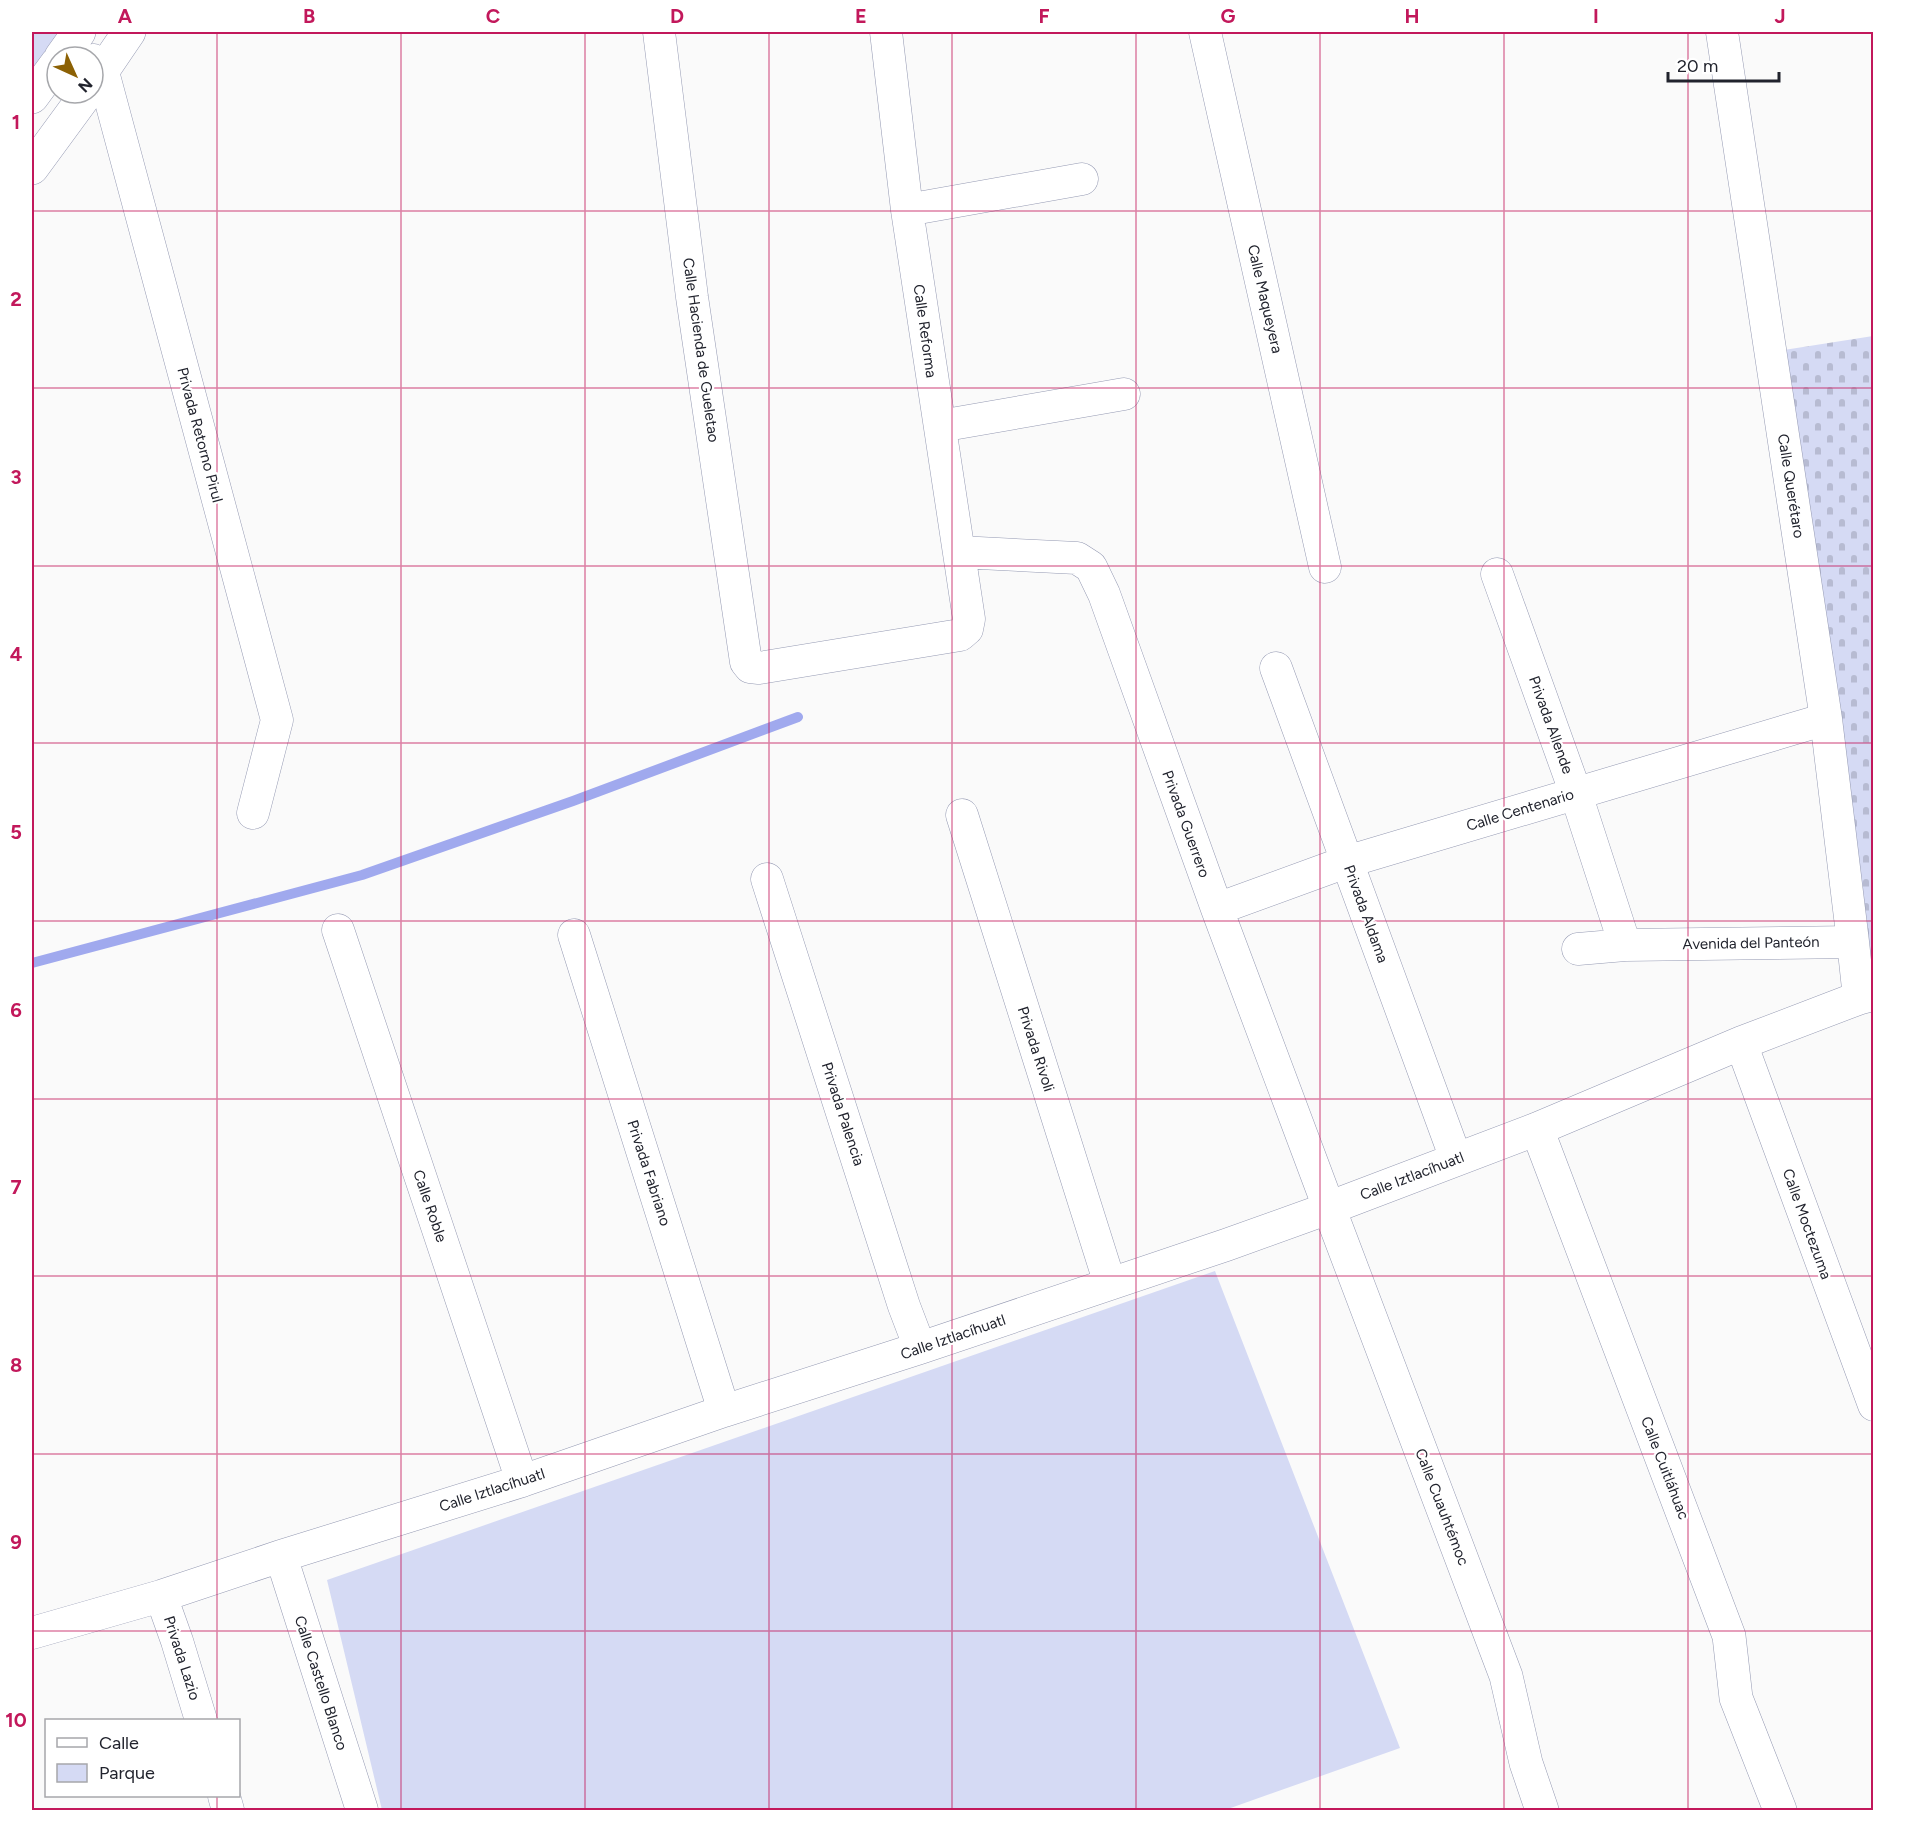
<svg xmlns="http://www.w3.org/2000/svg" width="1905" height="1842" viewBox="0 0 1905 1842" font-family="Figtree,sans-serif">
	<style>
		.cemetery { fill: url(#cemetery-stones) }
		.park { fill: #d5daf4 }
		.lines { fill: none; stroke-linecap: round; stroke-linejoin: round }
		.stream { stroke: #a0a9ee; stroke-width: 10 }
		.street-casing { stroke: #959ab3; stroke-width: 33 }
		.secondary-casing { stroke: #959ab3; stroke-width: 34 }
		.street { stroke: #fff; stroke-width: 32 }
		.secondary { stroke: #fff; stroke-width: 33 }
		.grid { fill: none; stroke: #c2185b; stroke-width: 1.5; stroke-opacity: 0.55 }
		.labels { text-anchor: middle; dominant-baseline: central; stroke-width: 4.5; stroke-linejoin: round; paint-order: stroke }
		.street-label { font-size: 15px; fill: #21232d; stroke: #fff }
		.neatline { fill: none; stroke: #c2185b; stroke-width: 2 }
		.grid-label { font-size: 20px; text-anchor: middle; font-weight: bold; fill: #c2185b }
	</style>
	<defs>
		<pattern id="cemetery-stones" width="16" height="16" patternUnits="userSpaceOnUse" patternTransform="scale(1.5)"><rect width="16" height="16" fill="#d5daf4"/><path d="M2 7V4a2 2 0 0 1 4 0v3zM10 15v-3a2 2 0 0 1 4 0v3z" fill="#b7bbd2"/></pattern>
	</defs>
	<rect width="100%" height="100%" fill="#fafafa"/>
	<path class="cemetery" d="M1873 336V959L1860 961 1784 350Z"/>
	<path class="park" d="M32 32H80L32 97Z
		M1215 1271 1400 1748 1225 1810H382L327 1580Z"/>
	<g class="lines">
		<path class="stream" d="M32 963 362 875 573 801 798 717"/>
		<g class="street-casing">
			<path id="street" d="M659 32 692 297 746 662 750 667 759 668 960 635 967 629 969 619 907 210 886 32
				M1205 32 1325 567
				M1722 32 1826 719 1853 942
				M93 60 103 72 277 720 253 813
				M907 210 1082 179
				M940 426 1124 394
				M1497 574 1576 794 1625 945
				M1276 668 1456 1159
				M962 815 1110 1284
				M767 879 904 1306 920 1348
				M1217 909 1346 862 1826 719
				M338 930 522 1481
				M574 935 724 1411
				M1578 949 1625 945 1853 942 1859 998
				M1741 1043 1874 1405
				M281 1556 362 1810
				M161 1596 177 1641 201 1720
				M32 1633 161 1596 281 1556 522 1481 724 1411 920 1348 1226 1245 1329 1208 1217 909 1104 594 1091 567 1077 558 959 552
				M224 1796 228 1810"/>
		</g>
		<g class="secondary-casing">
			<path id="secondary" d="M61 57 79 32
				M93 85 129 32
				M32 97 57 63
				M32 168 87 93
				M1537 1129 1729 1636 1736 1698 1780 1810
				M1542 1810 1526 1763 1506 1676 1329 1208 1537 1129 1741 1043 1859 998 1874 994"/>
		</g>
		<use href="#street" class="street"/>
		<use href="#secondary" class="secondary"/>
	</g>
	<path class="grid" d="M217 32V1720M401 32V1810M585 32V1810M769 32V1810M952 32V1810M1136 32V1810M1320 32V1810M1504 32V1810M1688 32V1810M32 211H1874M32 388H1874M32 566H1874M32 743H1874M32 921H1874M32 1099H1874M32 1276H1874M32 1454H1874M32 1631H1874M217 1796V1810"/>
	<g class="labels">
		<g class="street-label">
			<text transform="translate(1265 299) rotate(77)">Calle Maqueyera</text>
			<text transform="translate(925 331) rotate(82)">Calle Reforma</text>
			<text transform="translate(701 350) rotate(82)">Calle Hacienda de Gueletao</text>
			<text transform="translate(200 435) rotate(75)">Privada Retorno Pirul</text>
			<text transform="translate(1791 486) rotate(81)">Calle Querétaro</text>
			<text transform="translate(1551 725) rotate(70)">Privada Allende</text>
			<text transform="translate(1520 810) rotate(-17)">Calle Centenario</text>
			<text transform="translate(1186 824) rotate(70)">Privada Guerrero</text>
			<text transform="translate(1366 914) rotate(70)">Privada Aldama</text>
			<text transform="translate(1751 943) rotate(-1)">Avenida del Panteón</text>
			<text transform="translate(1036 1049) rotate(72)">Privada Rivoli</text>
			<text transform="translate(843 1114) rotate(72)">Privada Palencia</text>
			<text transform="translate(649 1173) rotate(72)">Privada Fabriano</text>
			<text transform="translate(1412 1176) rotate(-21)">Calle Iztlacíhuatl</text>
			<text transform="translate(430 1206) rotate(71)">Calle Roble</text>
			<text transform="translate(1807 1224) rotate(70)">Calle Moctezuma</text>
			<text transform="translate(953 1337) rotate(-19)">Calle Iztlacíhuatl</text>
			<text transform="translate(1665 1468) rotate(69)">Calle Cuitláhuac</text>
			<text transform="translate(492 1490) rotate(-18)">Calle Iztlacíhuatl</text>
			<text transform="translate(1442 1507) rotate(69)">Calle Cuauhtémoc</text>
			<text transform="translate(182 1658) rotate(72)">Privada Lazio</text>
			<text transform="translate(321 1683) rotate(72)">Calle Castello Blanco</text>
		</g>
	</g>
	<rect width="1905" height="1842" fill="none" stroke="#ffffff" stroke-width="66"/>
	<rect x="45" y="1719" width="195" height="78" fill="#ffffff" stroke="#a6a7ab" stroke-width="1.5"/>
	<rect x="57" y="1738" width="30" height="9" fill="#ffffff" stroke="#a6a7ab" stroke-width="1.5"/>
	<text x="99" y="1749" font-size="18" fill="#21232d">Calle</text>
	<rect x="57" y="1764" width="30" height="18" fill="#d5daf4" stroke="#a6a7ab" stroke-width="1.5"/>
	<text x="99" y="1779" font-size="18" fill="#21232d">Parque</text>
	<g transform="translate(75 75) rotate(135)"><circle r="28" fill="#ffffff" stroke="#a6a7ab" stroke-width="1.5"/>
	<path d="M0-4.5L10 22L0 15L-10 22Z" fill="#8c6104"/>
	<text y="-9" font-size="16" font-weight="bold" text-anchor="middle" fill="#21232d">N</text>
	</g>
	<path d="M1668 72v9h111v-9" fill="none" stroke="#21232d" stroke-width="3"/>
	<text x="1677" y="72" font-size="18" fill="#21232d" stroke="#ffffff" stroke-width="4.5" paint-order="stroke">20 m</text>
	<rect x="33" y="33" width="1839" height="1776" class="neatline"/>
	<g class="grid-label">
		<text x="125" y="23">A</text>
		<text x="309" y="23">B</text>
		<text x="493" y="23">C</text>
		<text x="677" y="23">D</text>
		<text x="861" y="23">E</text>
		<text x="1044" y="23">F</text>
		<text x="1228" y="23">G</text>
		<text x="1412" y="23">H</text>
		<text x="1596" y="23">I</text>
		<text x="1780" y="23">J</text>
		<text x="16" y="129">1</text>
		<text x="16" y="306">2</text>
		<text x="16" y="484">3</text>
		<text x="16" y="661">4</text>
		<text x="16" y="839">5</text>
		<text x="16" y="1017">6</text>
		<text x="16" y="1194">7</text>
		<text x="16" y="1372">8</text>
		<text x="16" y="1549">9</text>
		<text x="16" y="1727">10</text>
	</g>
</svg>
